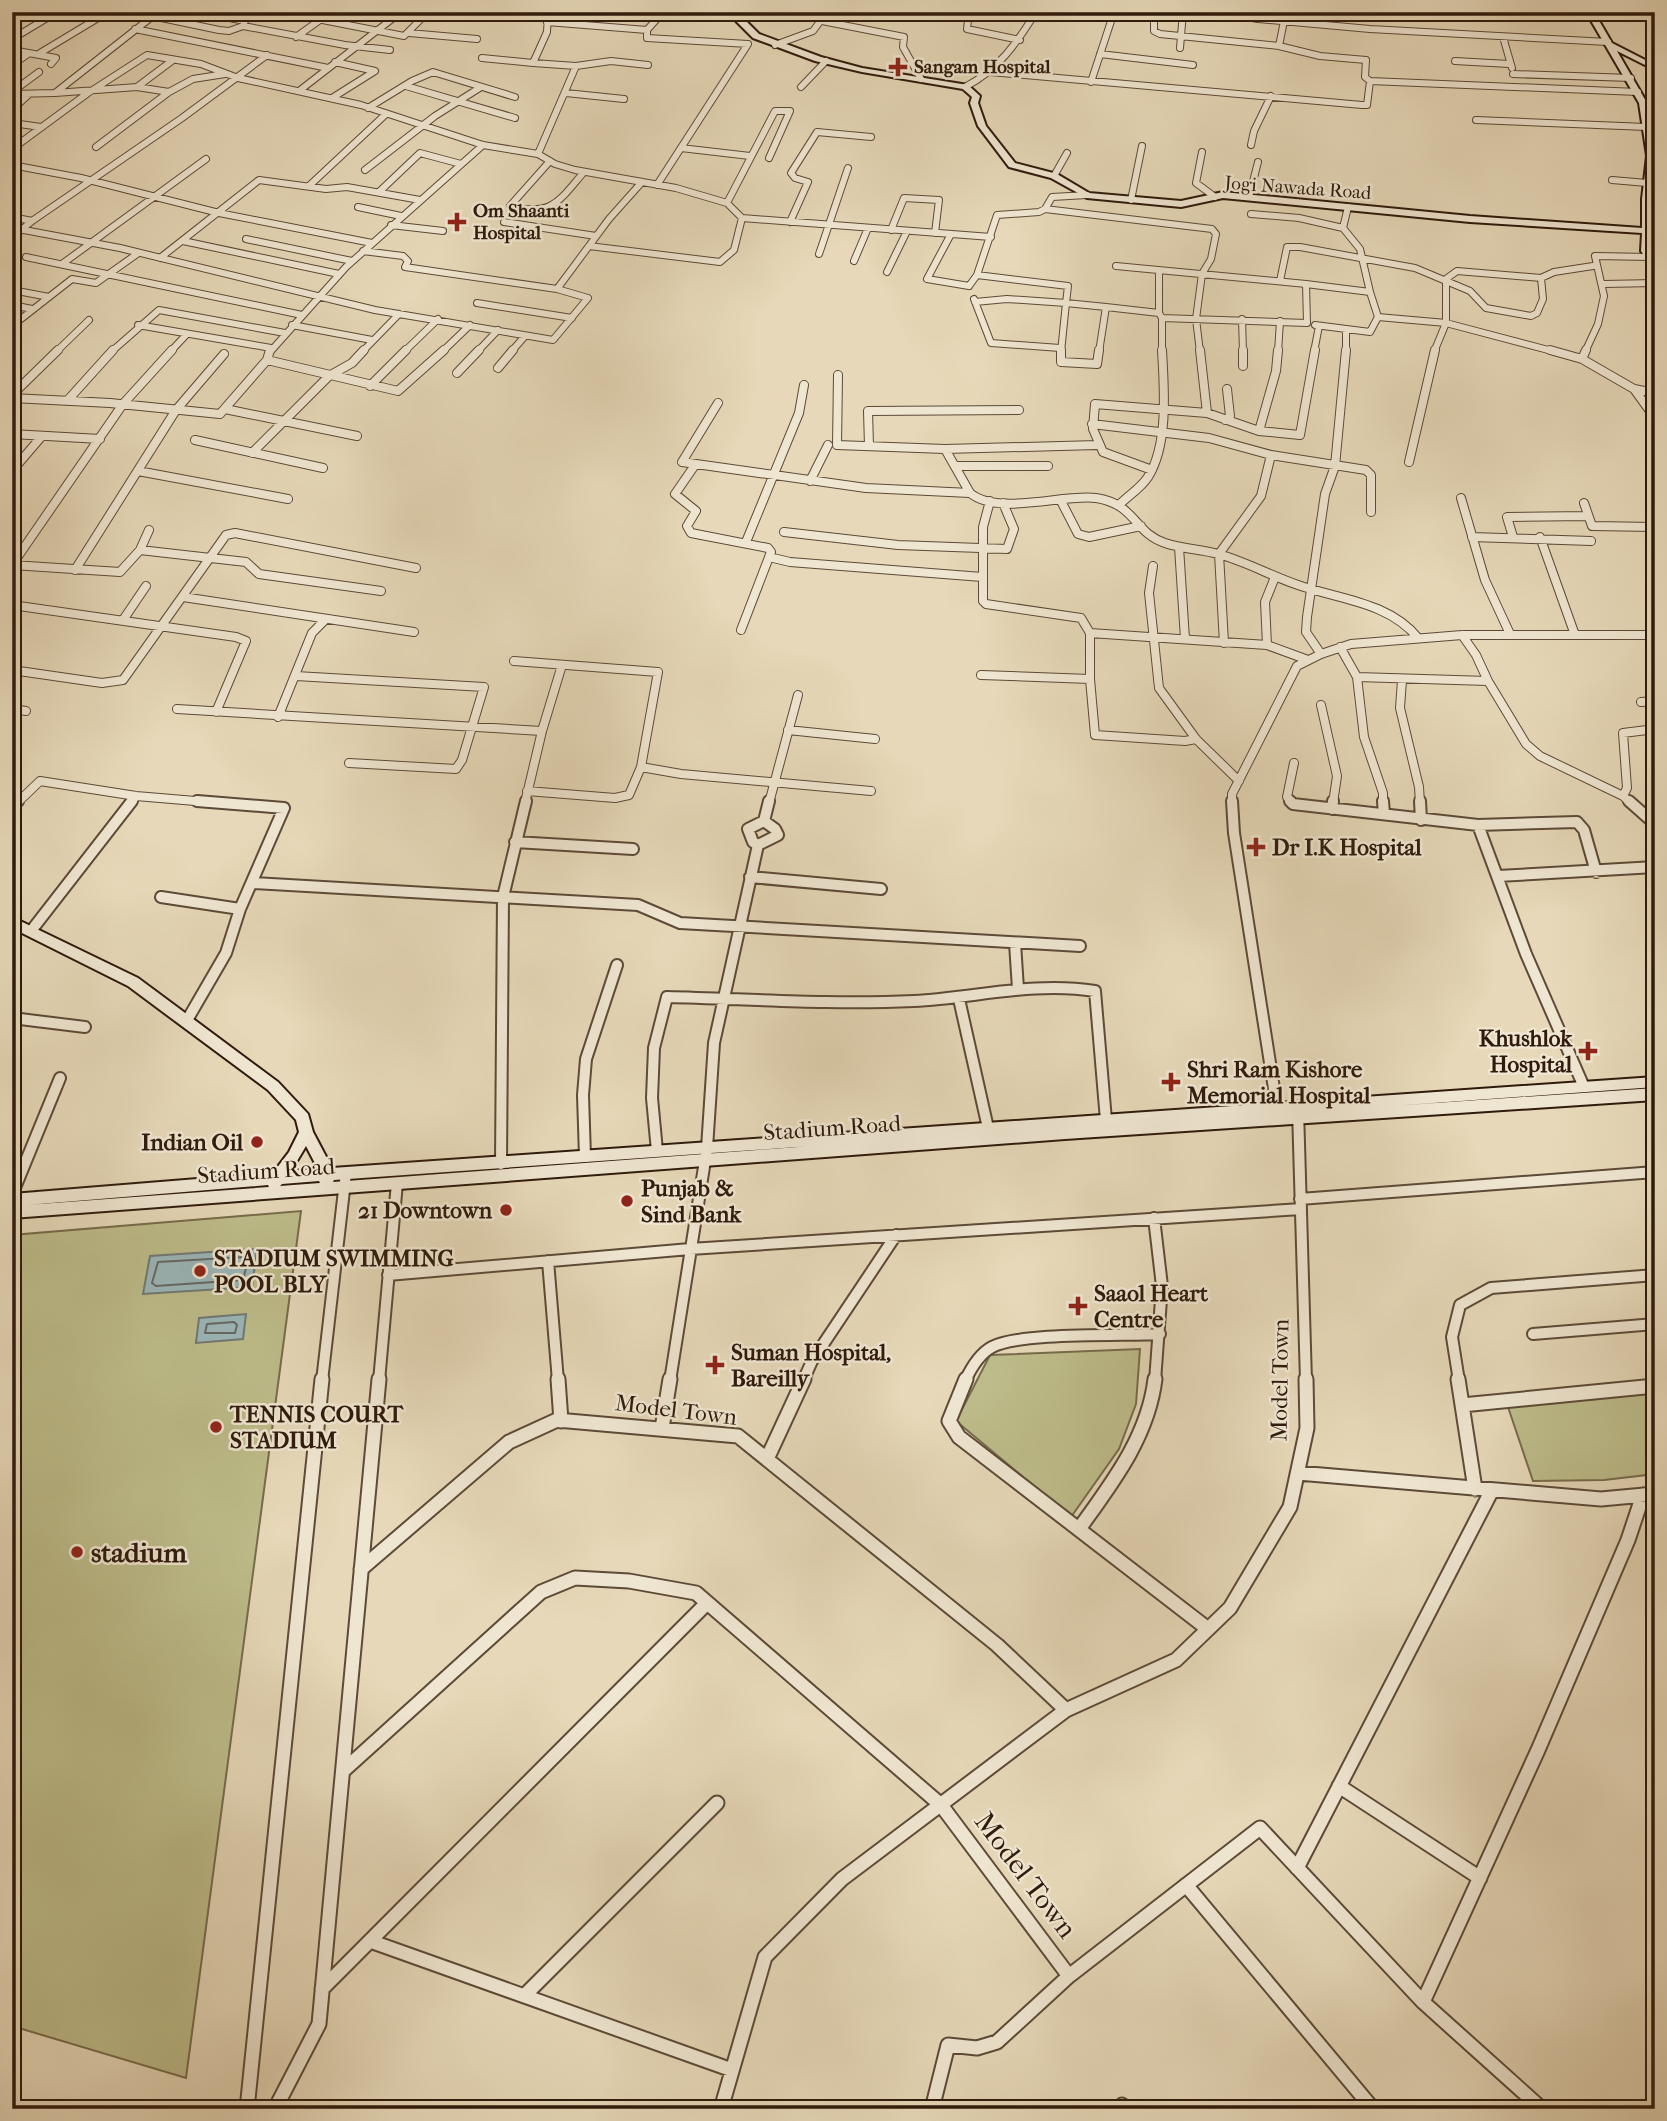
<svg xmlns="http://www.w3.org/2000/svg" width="1667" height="2121" viewBox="0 0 1667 2121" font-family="'IM FELL French Canon',serif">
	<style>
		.green { fill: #bdbc8a; stroke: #766b4b; stroke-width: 2 }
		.water { fill: #9bb7ba; stroke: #707874; stroke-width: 2 }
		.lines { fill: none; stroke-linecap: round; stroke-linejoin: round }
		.shore { stroke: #656863; stroke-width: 2 }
		.street-far3-casing { stroke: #5d4a37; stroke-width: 8 }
		.street-far2-casing { stroke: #5d4a37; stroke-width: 10 }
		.street-far1-casing { stroke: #5d4a37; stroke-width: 14 }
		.street-casing { stroke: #5d4a37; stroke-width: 17 }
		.secondary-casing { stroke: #2f1a0c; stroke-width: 4 }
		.street-far3 { stroke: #efe6d1; stroke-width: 6 }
		.street-far2 { stroke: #efe6d1; stroke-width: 8 }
		.street-far1 { stroke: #efe6d1; stroke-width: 10 }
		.street { stroke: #efe6d1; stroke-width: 13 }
		.secondary { fill: #efe6d1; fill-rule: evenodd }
		.poi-dot { fill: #8f2418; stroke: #efe6d1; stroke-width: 2.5 }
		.labels { text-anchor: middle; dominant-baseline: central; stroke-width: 5; stroke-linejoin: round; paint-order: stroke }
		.far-poi-label { font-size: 19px; font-weight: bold; fill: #2f1a0c; stroke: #efe6d1; text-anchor: start }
		.far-street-label { font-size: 19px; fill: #2f1a0c; stroke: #efe6d1 }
		.poi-label { font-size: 23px; font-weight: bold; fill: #2f1a0c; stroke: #efe6d1; text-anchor: start }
		.street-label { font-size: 23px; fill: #2f1a0c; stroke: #efe6d1 }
		.near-poi-label { font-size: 28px; font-weight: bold; fill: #2f1a0c; stroke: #efe6d1; text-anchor: start }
		.near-street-label { font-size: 28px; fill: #2f1a0c; stroke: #efe6d1 }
	</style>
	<rect width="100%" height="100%" fill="#e6d8b8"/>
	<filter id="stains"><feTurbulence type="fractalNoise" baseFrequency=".00286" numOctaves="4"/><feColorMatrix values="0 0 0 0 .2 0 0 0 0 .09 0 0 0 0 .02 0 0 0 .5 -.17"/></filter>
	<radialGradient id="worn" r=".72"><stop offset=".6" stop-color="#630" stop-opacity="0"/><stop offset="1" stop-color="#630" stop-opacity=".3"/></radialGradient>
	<path class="green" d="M301 1211 186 2078 12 2026V1235Z
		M1140 1349 1136 1404 1119 1449 1071 1517 956 1421 990 1355Z
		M1655 1393V1474L1604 1480 1533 1481 1508 1407Z"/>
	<path class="water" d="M257 1249 252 1287 143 1294 150 1256Z
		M246 1314 243 1339 196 1343 199 1318Z"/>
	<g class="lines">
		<path class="shore" d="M244 1257 248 1260 243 1280 156 1286 152 1283 158 1262Z
			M234 1322 237 1325 235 1333H205L207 1324Z"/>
		<g class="street-far3-casing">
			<path id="street-far3" d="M158 12 55 93 137 87 169 92
				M199 12 245 21 243 26
				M282 12 404 36 426 14
				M969 12 967 29 1020 40
				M1154 12V31L1160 34 1279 46 1284 21
				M1246 12V17L1258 19 1370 29 1608 42
				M1502 12 1591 16
				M152 16 219 30 229 31 243 26 345 45 390 50
				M822 21 904 37 903 47 921 79
				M547 22 647 30 663 12
				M135 29 328 68
				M647 30V38L748 44 657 185
				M409 33 477 39
				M296 37 331 12
				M1503 37 1512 68
				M12 39 57 12
				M775 45 813 31 827 12
				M1279 46 1320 56 1366 60 1365 77 1370 81 1638 92
				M1180 48 1183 12
				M12 50 56 58 51 64
				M40 53 108 12
				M1100 54 1193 65
				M482 58 533 63
				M1455 61 1509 64
				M12 65 28 54
				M576 66 611 61 648 65
				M990 72 1362 105H1367L1370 81
				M1513 74 1631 78
				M1091 82 1114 12
				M406 86 515 118
				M137 87 173 60
				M801 87 826 61
				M965 87C998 70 1017 43 1036 12
				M299 91 401 12
				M12 92 39 72
				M566 93 624 99
				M12 94 55 93
				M332 98 375 71 335 62
				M368 108 412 81 433 72 515 97
				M12 110 28 95
				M1476 120 1646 127
				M12 123 41 127
				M1251 145 1254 131 1271 96
				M96 147 169 92 193 79 225 74
				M681 148 750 156
				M12 149 88 93 147 55 201 64 238 78 361 105 483 145 538 154 555 164 575 170 676 188 727 203 742 218 991 237
				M1202 152 1196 183 1215 197
				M538 154 576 66 533 63 547 32 548 12
				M550 161 510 206C552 217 559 201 584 172
				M12 165 81 178 219 213 372 243
				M365 170 435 116 481 87
				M1054 176 1067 153
				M1612 180 1647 183
				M310 185 386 114
				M379 192 420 153 461 164
				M1249 197 1258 162
				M1131 200 1142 146
				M727 203 775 111H790L769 158
				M358 207 401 216
				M1045 209 1212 229 1216 234 1211 259 1202 274 1196 319 1200 352
				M1251 214 1299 218 1343 228
				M12 217 32 221
				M504 222 596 236
				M790 222 808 182 795 178 791 173 817 132 871 137
				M391 225 443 231
				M24 230 120 248 375 310 553 340 588 298 557 289 405 267 408 261 403 256 363 251
				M891 230 904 198 939 200 935 233
				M951 234 927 279 969 286
				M12 238 32 221 182 118 267 55
				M246 239 352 261
				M183 241 339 274
				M589 246 720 262 734 250 742 218
				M819 254 848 168
				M26 257 302 315
				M160 258 259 180 326 189 347 187 420 200
				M854 261 868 228
				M62 264 206 159
				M1116 266 1306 284
				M1159 270V313L1162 318
				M887 272 907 231
				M977 275 1068 286 1066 303
				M1280 281 1287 247H1300L1415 268 1470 291 1486 308 1531 316 1537 313 1543 299 1541 278
				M1604 284 1655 283
				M969 286 977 275 997 215 1039 212 1045 209 1052 197 1087 195
				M557 289 609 219 642 182
				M12 290 49 297
				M974 299 991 343 1060 348
				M975 302 1007 299 1066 303
				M477 303 572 318
				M1066 303 1106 307 1099 352
				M12 305 32 309
				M1106 307 1159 313
				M1378 317 1446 323 1556 352
				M1242 319 1243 352
				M138 325 271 348
				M292 325 372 340
				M1315 325 1370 332 1378 317 1370 292
				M12 326 72 279 96 283 137 254
				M1346 329V352
				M56 352 89 320
				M111 352 159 310 285 333
				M170 352 186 335
				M270 352 346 267 483 145
				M362 352 399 314
				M404 352 438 319
				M442 352 470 325
				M477 352 498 330
				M511 352 525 336
				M1061 352 1066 303
				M1162 352V318L1307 323 1306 284 1370 292 1360 249 1343 228 1348 207
				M1278 352 1280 321
				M1314 352 1319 326
				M1434 352 1446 323V279L1457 271 1541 278 1554 272 1593 266
				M1585 352 1598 324 1604 296 1595 256 1650 257"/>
		</g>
		<g class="street-far2-casing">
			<path id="street-far2" d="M1061 350V362L1097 364 1099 350
				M1200 350 1207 413
				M1243 350V366
				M1550 350 1582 359 1634 389 1655 418
				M1582 359 1586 350
				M267 360 398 391 444 350
				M498 368 513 350
				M457 373 479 350
				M838 375 837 445 945 449 970 493C998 516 1062 494 1096 498 1136 504 1134 533 1165 543 1182 549 1201 549 1218 554 1245 561 1271 576 1298 585 1338 599 1389 602 1418 638
				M370 386 406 350
				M1634 389 1655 393
				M12 395 58 350
				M12 398 110 403 220 414 267 360 270 350
				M67 401 113 350
				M718 403 682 462 866 488 970 493
				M225 409 357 436
				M1225 420 1230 416 1227 389
				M1092 424 1209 438 1271 455 1366 470 1371 475V512
				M1259 431 1276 371 1278 350
				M12 434 100 439
				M195 440 323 468
				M869 446 868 411 1019 410
				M945 449 1097 445
				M252 453 329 376 352 363 364 350
				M1409 462 1435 350
				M695 465 675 494 696 511 687 526 691 533 768 548 771 552 741 630
				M955 466H1048
				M1152 470 1103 452 1093 429 1095 404 1207 413 1259 431 1300 435 1315 350
				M12 471 42 436
				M138 471 288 499
				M810 481 828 445
				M1461 498 1485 580 1510 634
				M990 501 983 527V601L986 604 1081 618 1090 633V679L1095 735 1185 741 1196 739
				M1061 501 1078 534 1089 537 1141 526
				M1584 503 1592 526 1655 527
				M1120 504C1129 495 1141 488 1148 477 1169 444 1164 387 1162 350
				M784 532 898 545 1007 549 1014 529 1003 503
				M1472 537 1591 541
				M1513 537 1507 517 1588 516
				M1540 537 1575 635
				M746 542 799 413 804 385
				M1179 547 1185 639
				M140 550 246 562 259 574 381 591
				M769 557 790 562 982 577
				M12 565 123 404 172 350
				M12 565 120 572 140 550 149 530
				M1153 566 1149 593 1159 688 1196 739 1239 781
				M75 570 176 410 224 354
				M183 597 414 632
				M12 605 236 637 246 641 216 712
				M123 620 146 586
				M1090 633 1267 645 1308 660
				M1224 643 1219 554 1261 496 1271 455
				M1267 645 1265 602 1275 577
				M1340 647 1357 677 1364 737 1383 793V803
				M1321 654 1306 632 1307 617 1325 494 1335 466 1346 350
				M514 661 658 672 641 767 629 795 615 798 527 791
				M12 670 102 683 123 680 226 535 235 533 416 568
				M981 675 1090 679
				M296 676 484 687 462 760 456 769 349 763
				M1357 677 1488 681 1476 655 1462 635
				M1402 680 1400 708 1419 787 1420 803
				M1488 681 1526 744 1540 756 1623 796 1631 803
				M1641 702 1655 701
				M1321 705 1337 776 1333 803
				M12 709 26 711
				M177 709 542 731
				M278 717 312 633 325 620
				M788 730 875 739
				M641 767 681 774 871 791
				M1623 796 1627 788 1623 733 1655 729
				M17 803 40 781 136 796 219 803
				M131 803 136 796
				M525 803 542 731 562 665
				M769 803 798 695
				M1232 803V794L1297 666 1321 654 1351 644 1462 635H1655
				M1292 803 1287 797 1294 763"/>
		</g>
		<g class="street-far1-casing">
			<path id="street-far1" d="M1232 801 1234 833 1278 1114
				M1290 801 1293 804 1478 825 1577 822 1584 830 1596 872
				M1383 801 1384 814
				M1420 801 1421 820
				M1629 801 1655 824
				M12 807 18 801
				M1332 809 1333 801
				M764 821 769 801
				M1478 825 1526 954 1584 1087
				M515 842 633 849
				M758 845 778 835 775 829 764 821
				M758 845 753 842 748 829 764 821
				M1498 876 1655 867
				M750 877 881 889
				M253 883 638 905 680 923 1080 946
				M161 897 240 909
				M31 931 132 801
				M1015 943 1018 989
				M959 999 988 1128
				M12 1018 85 1027
				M186 1022 226 953 240 909 284 808 197 801
				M1298 1110 1306 1381
				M657 1151 652 1098 654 1048 667 997C749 999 832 1005 914 1001 974 998 1034 981 1095 991L1106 1120
				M585 1157 583 1095 586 1059 617 965
				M501 1164 503 897 526 801
				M12 1195 60 1078
				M1300 1199 1655 1172
				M1154 1218 1162 1286 1155 1381
				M548 1261 558 1381
				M388 1275 690 1249 1301 1209
				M1533 1334 1655 1324
				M322 1381 346 1173
				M379 1381 397 1183
				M670 1381 707 1148 714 1043 758 845
				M803 1381 812 1361 896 1235
				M965 1381C971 1368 979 1354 992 1347 1020 1332 1124 1336 1160 1334
				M1459 1381 1452 1337 1460 1305 1491 1288 1655 1275"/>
		</g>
		<g class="street-casing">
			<path id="street" d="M558 1379 561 1421
				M966 1379 949 1421 959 1437 1208 1629
				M1458 1379 1475 1489
				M1462 1405 1655 1386
				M662 1428 670 1379
				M767 1459 804 1379
				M1298 1473 1601 1499 1655 1494
				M1079 1529C1112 1483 1148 1437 1155 1379
				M361 1569 509 1442 557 1420 738 1436 997 1645 1066 1710
				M343 1771 541 1592 575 1578 629 1581 696 1593 941 1805 1069 1976
				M1339 1786 1480 1878
				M1297 1868 1492 1490
				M1186 1885 1373 2109
				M370 1941 732 2070
				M322 1989 707 1603
				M524 1996 717 1803
				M1423 2002 1538 1750 1628 1540 1643 1495
				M247 2109 322 1379
				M275 2109 319 2024 379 1379
				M721 2109 765 1957 842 1879 1066 1710 1176 1660 1230 1608 1290 1507 1307 1428 1306 1379
				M932 2109 948 2045 977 2048 997 2042 1069 1976 1260 1828 1423 2002 1542 2109
				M1121 2109 1122 2105"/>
		</g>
		<g class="secondary-casing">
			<path id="secondary" d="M719 12 738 13 759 34 821 57 862 68 968 85 980 96 978 103 986 126 1015 163 1057 174 1089 193 1181 201 1223 192 1470 216 1642 228V199L1647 156 1639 103 1586 12H1594L1612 43 1655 65V70L1617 51 1647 103 1655 153 1650 199 1651 251 1655 258V268L1652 267 1641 251 1642 233 1470 222 1223 198 1181 207 1087 198 1051 178 1009 167 978 126 970 103 972 97 963 89 862 72 815 61 753 38 732 17Z
				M1619 12H1635L1655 17V21Z
				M12 917 138 978 278 1082 308 1114 313 1132 332 1168 1655 1077V1087L1392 1106 1655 1088V1100L1065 1139 12 1218V1194L273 1173 289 1152 299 1132 296 1120 268 1090 128 986 12 928ZM306 1146 318 1169 291 1171ZM811 1146 333 1182 334 1180ZM319 1181 320 1183 280 1186 282 1184ZM268 1185 269 1187 27 1205Z"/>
		</g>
		<use href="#street-far3" class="street-far3"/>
		<use href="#street-far2" class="street-far2"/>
		<use href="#street-far1" class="street-far1"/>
		<use href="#street" class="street"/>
		<use href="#secondary" class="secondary"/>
	</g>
	<g class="poi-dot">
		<path d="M894.5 56.5h7v7h7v7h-7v7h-7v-7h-7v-7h7z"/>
		<path d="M453.5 211.5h7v7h7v7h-7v7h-7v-7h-7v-7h7z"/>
		<path d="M1252.5 836.5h7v7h7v7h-7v7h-7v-7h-7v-7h7z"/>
		<path d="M1584.5 1040.5h7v7h7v7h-7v7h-7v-7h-7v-7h7z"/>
		<path d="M1167.5 1071.5h7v7h7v7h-7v7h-7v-7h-7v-7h7z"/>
		<circle cx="257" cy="1142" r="7"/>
		<circle cx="627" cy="1201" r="7"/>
		<circle cx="506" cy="1210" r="7"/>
		<circle cx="200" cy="1271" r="7"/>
		<path d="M1074.5 1295.5h7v7h7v7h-7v7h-7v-7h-7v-7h7z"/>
		<path d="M711.5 1354.5h7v7h7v7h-7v7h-7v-7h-7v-7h7z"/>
		<circle cx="216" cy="1427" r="7"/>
		<circle cx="77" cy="1552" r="7"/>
	</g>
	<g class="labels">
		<g class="far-poi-label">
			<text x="914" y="67">Sangam Hospital</text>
			<text x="473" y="211">Om Shaanti<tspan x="473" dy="22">Hospital</tspan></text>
		</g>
		<g class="far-street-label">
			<text transform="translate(1298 188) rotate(4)">Jogi Nawada Road</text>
		</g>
		<g class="poi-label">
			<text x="1272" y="847">Dr I.K Hospital</text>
			<text x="1572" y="1038" text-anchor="end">Khushlok<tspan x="1572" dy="26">Hospital</tspan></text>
			<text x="1187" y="1069">Shri Ram Kishore<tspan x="1187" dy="26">Memorial Hospital</tspan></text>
			<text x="243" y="1142" text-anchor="end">Indian Oil</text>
			<text x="641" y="1188">Punjab &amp;<tspan x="641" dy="26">Sind Bank</tspan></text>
			<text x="492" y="1210" text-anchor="end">21 Downtown</text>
			<text x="214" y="1258">STADIUM SWIMMING<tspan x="214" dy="26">POOL BLY</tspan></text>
			<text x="1094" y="1293">Saaol Heart<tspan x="1094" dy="26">Centre</tspan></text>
			<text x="731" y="1352">Suman Hospital,<tspan x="731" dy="26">Bareilly</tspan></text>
			<text x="230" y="1414">TENNIS COURT<tspan x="230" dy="26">STADIUM</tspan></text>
		</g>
		<g class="street-label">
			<text transform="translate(832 1128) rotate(-4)">Stadium Road</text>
			<text transform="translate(266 1171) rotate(-4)">Stadium Road</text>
			<text transform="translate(1280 1380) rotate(-89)">Model Town</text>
			<text transform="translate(676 1410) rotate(7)">Model Town</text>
		</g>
		<g class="near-poi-label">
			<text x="91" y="1552">stadium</text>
		</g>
		<g class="near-street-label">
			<text transform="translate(1026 1875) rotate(53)">Model Town</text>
		</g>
	</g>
	<rect width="1667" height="2121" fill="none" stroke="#e6d8b8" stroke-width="42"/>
	<rect x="14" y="14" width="1639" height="2093" fill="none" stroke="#2f1a0c" stroke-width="3.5"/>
	<rect x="21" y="21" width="1625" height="2079" fill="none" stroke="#2f1a0c" stroke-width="2"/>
	<rect width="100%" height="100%" filter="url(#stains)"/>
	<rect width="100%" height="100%" fill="url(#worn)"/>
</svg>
